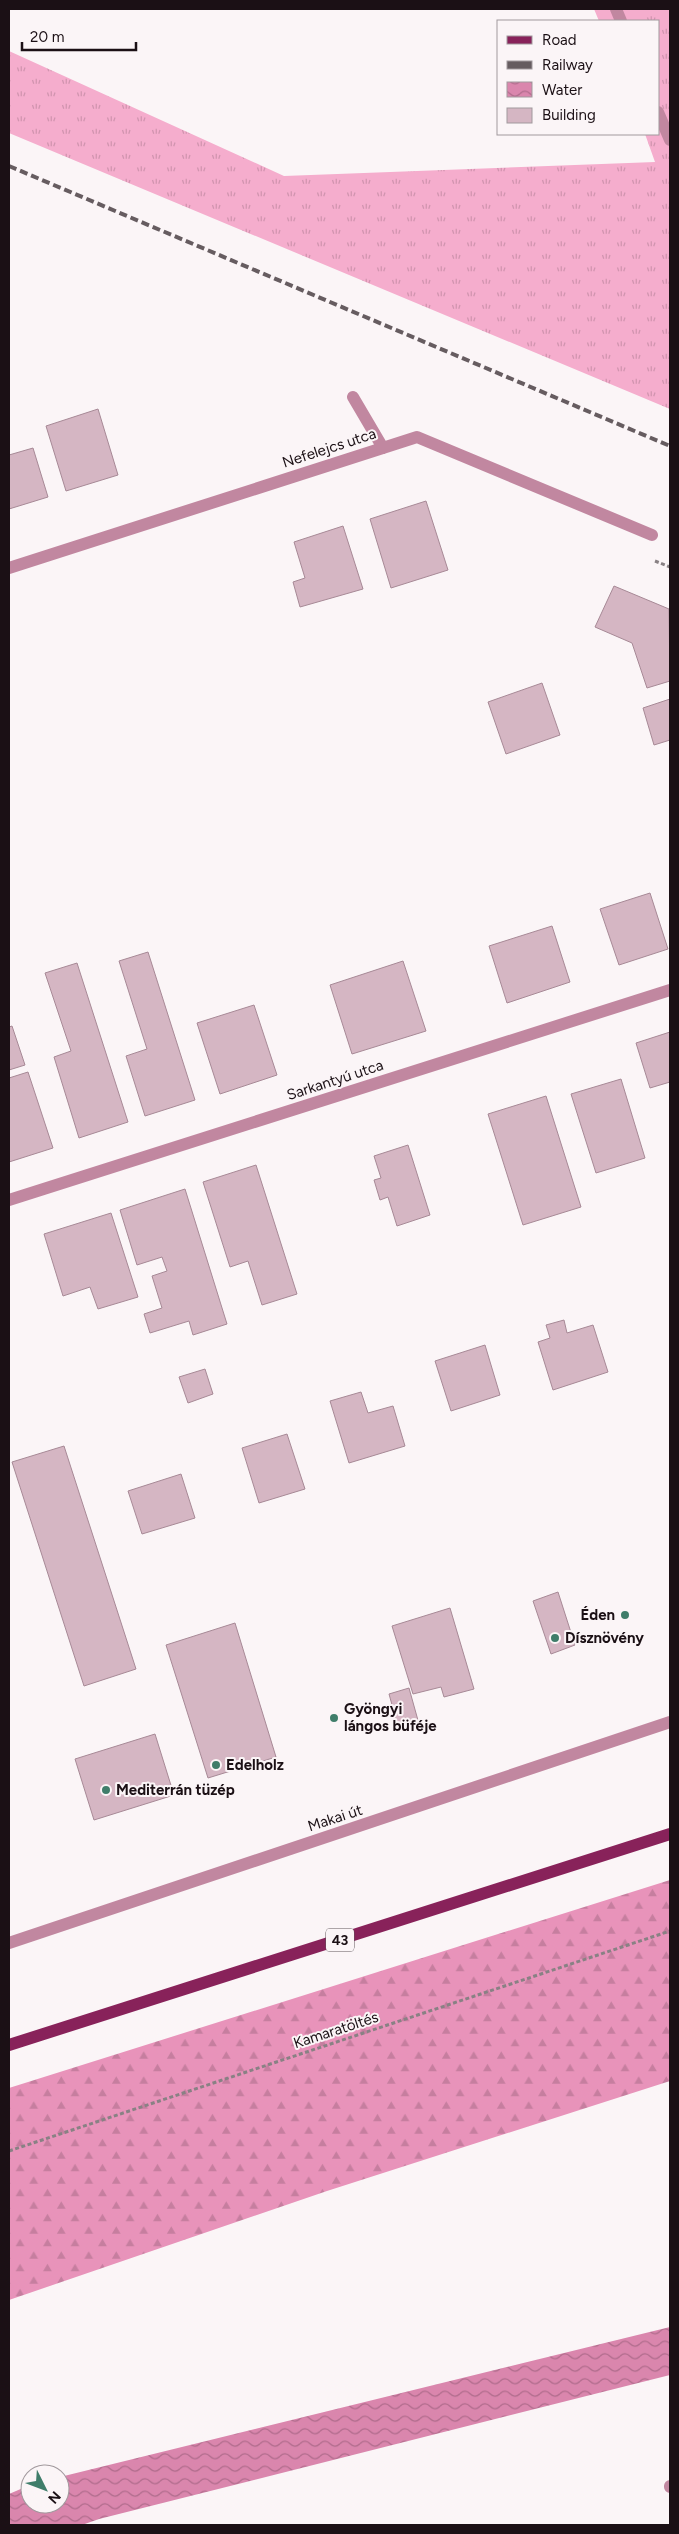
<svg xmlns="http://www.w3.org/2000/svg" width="679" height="2534" viewBox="0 0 679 2534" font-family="Figtree,sans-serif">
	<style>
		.grass { fill: url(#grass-tufts) }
		.forest { fill: url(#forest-firs) }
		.water { fill: url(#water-waves) }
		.building { fill: #d5b6c3; stroke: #a78996 }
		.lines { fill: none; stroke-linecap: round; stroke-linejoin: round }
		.path { stroke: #898184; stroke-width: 3; stroke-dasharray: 4 2.5; stroke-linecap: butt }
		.minor { stroke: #c187a0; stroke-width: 12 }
		.major { stroke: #88225a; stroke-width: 12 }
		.rail { stroke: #665c60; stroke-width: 4; stroke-dasharray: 8 4; stroke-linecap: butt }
		.poi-dot { fill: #3f7d6a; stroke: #fbf5f7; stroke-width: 2 }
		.labels { text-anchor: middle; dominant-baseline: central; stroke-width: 4; stroke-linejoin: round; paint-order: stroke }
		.shield { fill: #fbf5f7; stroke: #5e5559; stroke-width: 1 }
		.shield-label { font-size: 14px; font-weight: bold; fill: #1b1015 }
		.street-label { font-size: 15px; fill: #1b1015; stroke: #fbf5f7 }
		.poi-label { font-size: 15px; font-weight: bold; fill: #1b1015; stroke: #fbf5f7; text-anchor: start }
	</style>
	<defs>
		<pattern id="grass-tufts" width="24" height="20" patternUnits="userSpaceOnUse" patternTransform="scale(1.25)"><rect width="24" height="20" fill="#f5adcd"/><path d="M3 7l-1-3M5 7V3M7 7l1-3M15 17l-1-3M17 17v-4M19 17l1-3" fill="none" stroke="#d194af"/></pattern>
		<pattern id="forest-firs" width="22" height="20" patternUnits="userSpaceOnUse" patternTransform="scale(1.25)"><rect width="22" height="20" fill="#e893ba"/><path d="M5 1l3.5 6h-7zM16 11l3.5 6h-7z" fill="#c67e9f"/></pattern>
		<pattern id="water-waves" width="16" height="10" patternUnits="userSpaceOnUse" patternTransform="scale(1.25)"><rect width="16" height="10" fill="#da86ad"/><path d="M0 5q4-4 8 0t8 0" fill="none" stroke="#b06c8c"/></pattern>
	</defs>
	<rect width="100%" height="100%" fill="#fbf5f7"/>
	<path class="grass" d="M594 9H670V409L9 133V51L284 176 655 162 645 134H658V21H599Z"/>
	<path class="forest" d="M670 1880V2081L327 2191 9 2300V2088Z"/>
	<path class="water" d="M670 2327V2375L99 2519 82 2525H9V2494L30 2485V2504H60V2477Z"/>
	<path class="building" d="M98 409 118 475 66 491 46 426Z
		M33 448 48 497 9 509V455Z
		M426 501 448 570 391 588 370 519Z
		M343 526 363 589 300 607 293 582 305 578 294 542Z
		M614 586 669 609 670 681 647 688 632 643 595 627Z
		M542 683 560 735 506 754 488 702Z
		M670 699V740L654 745 643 708Z
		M650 893 668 949 619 965 600 909Z
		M552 926 570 982 507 1003 489 946Z
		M148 952 195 1100 145 1116 126 1056 147 1049 119 961Z
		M403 961 426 1031 352 1054 330 985Z
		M77 963 128 1122 79 1138 54 1057 71 1051 45 973Z
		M254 1005 277 1075 220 1094 197 1023Z
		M12 1026 25 1065 9 1070V1027Z
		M670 1032V1082L650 1088 636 1043Z
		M28 1072 53 1148 9 1162V1078Z
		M621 1079 645 1158 596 1173 571 1094Z
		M546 1096 581 1207 523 1225 488 1114Z
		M408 1145 430 1215 397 1226 388 1197 380 1200 374 1180 381 1178 374 1156Z
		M256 1165 297 1294 262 1305 248 1261 230 1267 203 1182Z
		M185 1189 227 1324 193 1335 189 1321 150 1333 144 1314 162 1308 152 1276 167 1271 162 1257 137 1265 120 1210Z
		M111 1213 138 1297 98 1309 90 1287 63 1296 44 1234Z
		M564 1320 567 1333 593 1325 608 1372 553 1390 538 1342 550 1338 546 1325Z
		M485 1345 500 1395 451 1411 435 1361Z
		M205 1369 213 1394 188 1403 179 1377Z
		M361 1392 368 1413 393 1406 405 1446 349 1463 330 1401Z
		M287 1434 305 1489 259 1503 242 1448Z
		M64 1446 136 1669 84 1686 12 1462Z
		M181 1474 195 1518 142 1534 128 1491Z
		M558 1592 575 1645 551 1654 533 1601Z
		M450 1608 474 1689 444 1697 441 1687 413 1694 392 1626Z
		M235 1623 276 1757 208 1778 166 1645Z
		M409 1688 419 1724 399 1730 389 1694Z
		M155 1734 174 1795 94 1820 75 1759Z"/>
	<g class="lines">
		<path class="path" d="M655 561 670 567
			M9 2151 670 1931"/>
		<path class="minor" d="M616 9 621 21
			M658 112 670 140
			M353 397 383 448
			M9 568 417 437 652 535
			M9 1200 670 990
			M9 1943 670 1722
			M670 2486V2487"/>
		<path class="major" d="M9 2045 670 1834"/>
		<path class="rail" d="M9 166 670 446"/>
	</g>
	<g class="poi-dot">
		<circle cx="625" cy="1615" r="5"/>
		<circle cx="555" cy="1638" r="5"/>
		<circle cx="334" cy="1718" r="5"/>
		<circle cx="216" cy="1765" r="5"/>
		<circle cx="106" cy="1790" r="5"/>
	</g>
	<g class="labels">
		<rect class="shield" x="326" y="1928.5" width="28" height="23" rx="4"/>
		<g class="shield-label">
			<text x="340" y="1940">43</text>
		</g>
		<g class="street-label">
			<text transform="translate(329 448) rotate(-18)">Nefelejcs utca</text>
			<text transform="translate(335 1080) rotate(-18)">Sarkantyú utca</text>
			<text transform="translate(335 1818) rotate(-18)">Makai út</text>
			<text transform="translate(336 2030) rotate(-18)">Kamaratöltés</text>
		</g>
		<g class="poi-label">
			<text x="615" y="1615" text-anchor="end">Éden</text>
			<text x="565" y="1638">Dísznövény</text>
			<text x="344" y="1709">Gyöngyi<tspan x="344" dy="17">lángos büféje</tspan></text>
			<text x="226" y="1765">Edelholz</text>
			<text x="116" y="1790">Mediterrán tüzép</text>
		</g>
	</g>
	<rect width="679" height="2534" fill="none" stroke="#1b1015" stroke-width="20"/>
	<rect x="497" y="20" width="162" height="115" fill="#fbf5f7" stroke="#a1999d"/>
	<rect x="507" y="36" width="25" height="8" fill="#88225a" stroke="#a1999d"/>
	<text x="542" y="45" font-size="15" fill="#1b1015">Road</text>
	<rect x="507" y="61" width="25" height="8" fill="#665c60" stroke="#a1999d"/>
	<text x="542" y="70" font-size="15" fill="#1b1015">Railway</text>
	<rect x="507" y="82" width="25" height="15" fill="url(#water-waves)" stroke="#a1999d"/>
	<text x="542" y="95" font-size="15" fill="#1b1015">Water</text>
	<rect x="507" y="108" width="25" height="15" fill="#d5b6c3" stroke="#a1999d"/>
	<text x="542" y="120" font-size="15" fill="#1b1015">Building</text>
	<g transform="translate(45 2489) rotate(132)"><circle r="24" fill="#fbf5f7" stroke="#a1999d"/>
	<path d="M0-4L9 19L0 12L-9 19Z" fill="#3f7d6a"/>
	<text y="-8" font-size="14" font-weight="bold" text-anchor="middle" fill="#1b1015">N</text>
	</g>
	<path d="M22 42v8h114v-8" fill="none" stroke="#1b1015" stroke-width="2.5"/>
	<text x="30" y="42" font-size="15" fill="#1b1015" stroke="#fbf5f7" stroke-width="4" paint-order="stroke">20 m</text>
</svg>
